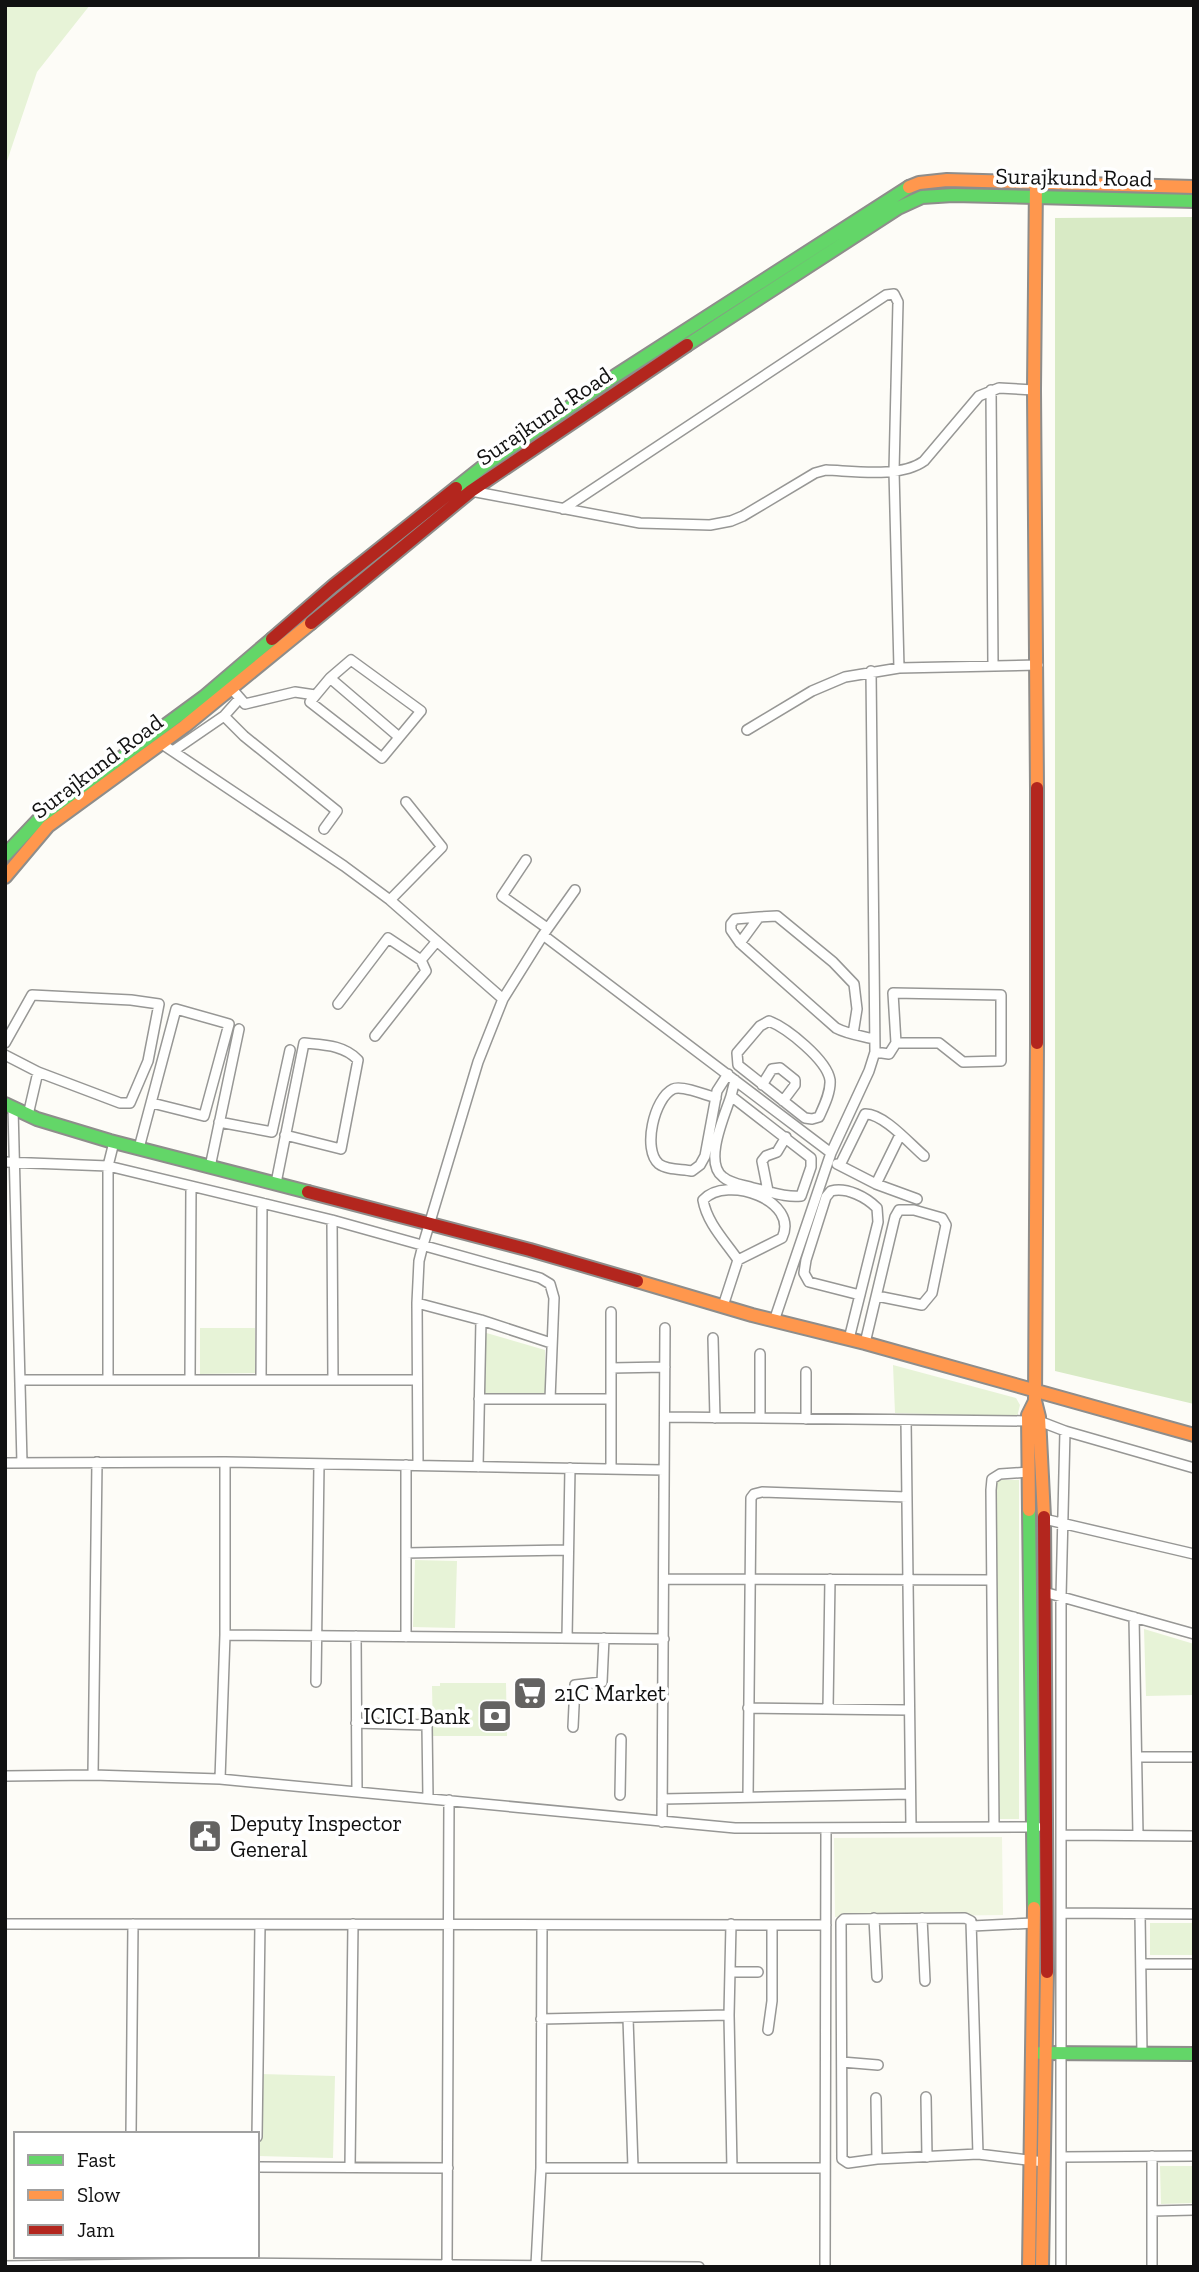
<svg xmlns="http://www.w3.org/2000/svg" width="1199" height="2272" viewBox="0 0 1199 2272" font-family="'Zilla Slab',serif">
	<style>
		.green { fill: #e7f3d7 }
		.forest { fill: #d8eac5 }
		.pitch { fill: #f0f6e1 }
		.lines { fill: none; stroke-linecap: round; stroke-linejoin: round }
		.street-casing { stroke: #979795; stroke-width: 12 }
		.fast-casing { stroke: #8e8d8b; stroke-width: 16 }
		.slow-casing { stroke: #8e8d8b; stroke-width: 16 }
		.jam-casing { stroke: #8e8d8b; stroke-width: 16 }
		.street { stroke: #fffffe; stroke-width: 9 }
		.fast { stroke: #63d668; stroke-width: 12 }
		.slow { stroke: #ff974d; stroke-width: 12 }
		.jam { stroke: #b3261e; stroke-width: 12 }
		.labels { text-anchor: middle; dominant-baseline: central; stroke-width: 7; stroke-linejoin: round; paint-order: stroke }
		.street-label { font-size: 23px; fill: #111; stroke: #fff }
		.poi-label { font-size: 23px; fill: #111; stroke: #fff; text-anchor: start }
	</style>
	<rect width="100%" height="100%" fill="#fdfcf7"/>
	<path class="green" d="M5 5H90L37 72 5 167Z
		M200 1328H255V1373L200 1374Z
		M483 1332 545 1350V1393L484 1394Z
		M893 1365 1016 1398 1020 1405 1017 1417 895 1413Z
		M995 1480H1019V1819H995Z
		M415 1560 457 1561 455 1628 413 1627Z
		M1144 1629 1194 1644V1695L1146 1696Z
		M440 1683H506L507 1736H433L432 1686H440Z
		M1150 1923H1194V1955H1150Z
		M260 2074 335 2076 333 2158 258 2156Z
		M1160 2166H1194V2203L1161 2204Z"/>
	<path class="forest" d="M1194 217V1404L1055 1371V218Z"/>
	<path class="pitch" d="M1002 1837 1003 1915 835 1917 834 1838Z"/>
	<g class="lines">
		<g class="street-casing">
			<path id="street" d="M991 390 993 665
				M471 491 640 523 710 525 731 521 743 516 815 473 826 470C854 471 901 478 924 461L979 396 999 388 1034 390
				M563 509 886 295 894 294 898 302 894 471 899 668
				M330 678 351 660 421 711 382 758 310 702 330 678 399 737
				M232 689 245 704 295 692 315 695
				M224 716 244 736 337 811 324 829
				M747 730 812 691 845 677 899 668 1038 665
				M162 744 344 866 390 900 503 999
				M173 751 224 716 240 698
				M526 860 502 896 547 928
				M390 900 442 847 406 802
				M543 935 831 1153
				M740 943 731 930V924L735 919 759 917
				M338 1004 388 938 421 960
				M769 1021C787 1028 827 1060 830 1080 831 1092 824 1106 819 1117L812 1119 805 1118 738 1065 737 1053 760 1026Z
				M853 1034 857 1009 854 984 833 962 777 916 759 917 740 943 836 1028C847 1034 862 1036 874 1039
				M375 1036 426 971 421 960 437 941
				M5 1043 32 995 131 1000 159 1004 148 1061 130 1103H120L38 1072 5 1055
				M875 1052 889 1054 896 1043 893 993 1001 995V1061L963 1062 939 1043H896
				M762 1085 772 1069 780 1068 795 1080V1085L783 1101
				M731 1096C725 1115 703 1162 723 1177 731 1184 744 1185 753 1188 769 1191 785 1198 801 1196L811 1167V1158L731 1096 735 1080
				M716 1098C707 1095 681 1085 673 1089 654 1098 642 1150 659 1164 667 1170 682 1169 692 1171L700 1165 705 1156 717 1091 728 1074
				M13 1108 22 1463
				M28 1115 38 1072
				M219 1122 272 1132 290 1050
				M139 1148 176 1009 229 1024 204 1116 152 1103
				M5 1162 108 1166 332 1220 540 1278 550 1284 554 1298 550 1399
				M837 1164 876 1184 917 1199
				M840 1165 865 1114C883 1113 910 1144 924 1156
				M210 1167 239 1029
				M276 1183 304 1043C324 1045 344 1045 358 1060L341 1149 285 1135
				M876 1184 900 1135
				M768 1191 762 1161 766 1156 777 1152 786 1137
				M332 1220 333 1380
				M417 1303 481 1320 551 1343
				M723 1306 738 1260 782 1238C800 1201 727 1174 703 1200 707 1223 725 1241 738 1260
				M611 1312V1469
				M774 1321 831 1153 869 1071 875 1052 871 671
				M713 1338 715 1418
				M849 1339 878 1222 877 1208C866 1197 847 1187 831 1191L826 1197 806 1260 804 1273 809 1282 860 1295
				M865 1343 895 1217 899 1210H914L942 1218 946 1225 932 1293 922 1305 877 1296
				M611 1368 665 1367
				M806 1372V1419
				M108 1379V1166L114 1142
				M190 1379 191 1186
				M261 1379 262 1203
				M20 1380H417
				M479 1399H611
				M665 1417 1028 1421
				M760 1418V1354
				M906 1420 911 1826
				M1039 1421 1065 1431 1194 1468
				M5 1463 225 1462 664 1470
				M406 1465V1637
				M418 1465 417 1303 419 1261 423 1245 478 1062 503 999 543 935 575 890
				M478 1467 481 1320
				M1044 1519 1194 1554
				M406 1553 568 1550
				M664 1579 990 1580
				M1044 1592 1194 1634
				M1134 1617 1138 1835
				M225 1635 664 1639
				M356 1636 357 1792
				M567 1638 570 1468
				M316 1682 319 1464
				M748 1708 909 1710
				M828 1709 830 1579
				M356 1723 427 1725 428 1798
				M573 1727 575 1685 602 1682 604 1638
				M1137 1757H1194
				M93 1775 97 1462
				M5 1776 93 1775 220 1779 735 1828 1037 1827
				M220 1779 225 1635V1462
				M620 1795 621 1739
				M748 1797 751 1498 754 1494 762 1492 907 1497
				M662 1799 910 1794
				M662 1822 665 1328
				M994 1826 991 1490 992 1479 1000 1474 1029 1472
				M1062 1835 1194 1836
				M1062 1913 1194 1914
				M1140 1914 1142 2054
				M874 1918 877 1977
				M922 1918 925 1981
				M5 1924 826 1925
				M731 1924 729 2015 732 2168
				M972 1926 1034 1923
				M1141 1964H1194
				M730 1972H758
				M628 2018 633 2167
				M541 2019 729 2015
				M768 2030 772 2001V1925
				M842 2062 878 2065
				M926 2097 927 2157
				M876 2098 877 2159
				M131 2134 133 1924
				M257 2137 260 1925
				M978 2154 971 1921 965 1918 844 1919 841 1922 842 2159 848 2163 877 2159 978 2154 1044 2162
				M1062 2157 1194 2156
				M257 2167 448 2168
				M350 2167 353 1924
				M541 2168H825
				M1152 2211 1194 2210
				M536 2265 541 2168 542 1926
				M5 2266 226 2263 699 2267
				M447 2266 449 1800
				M825 2267 826 1828
				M1061 2267V1597L1065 1431
				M1152 2267V2156"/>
		</g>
		<g class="fast-casing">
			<path id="fast" d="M687 345 898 208 922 197 953 195 1194 201
				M456 488 485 465 615 376 909 187
				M5 855 42 816 204 697 272 639
				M5 1104 37 1119 110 1141 308 1192
				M1029 1510 1034 1908
				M1040 2053 1194 2054"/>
		</g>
		<g class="slow-casing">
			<path id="slow" d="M1036 181 1034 390 1037 788
				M909 187 919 183 947 180 1194 187
				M5 877 48 826 185 726 311 623
				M1037 1043 1035 1401 1039 1417 1044 1517
				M637 1281 752 1315 865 1343 1194 1435
				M1029 1510 1028 1415 1035 1401
				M1029 2267 1034 1908
				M1042 2267 1047 1972"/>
		</g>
		<g class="jam-casing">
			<path id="jam" d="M311 623 471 491 687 345
				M272 639 333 586 456 488
				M1037 1043V788
				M308 1192 530 1250 637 1281
				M1044 1517 1047 1972"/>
		</g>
		<use href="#street" class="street"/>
		<use href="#fast" class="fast"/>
		<use href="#slow" class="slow"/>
		<use href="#jam" class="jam"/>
	</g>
	<defs>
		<g id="supermarket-square" transform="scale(1.75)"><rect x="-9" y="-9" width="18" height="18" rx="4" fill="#646362" stroke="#fff"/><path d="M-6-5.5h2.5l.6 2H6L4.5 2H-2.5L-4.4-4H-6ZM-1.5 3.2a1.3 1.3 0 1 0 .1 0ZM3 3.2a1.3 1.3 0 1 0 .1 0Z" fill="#fff"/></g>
		<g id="bank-square" transform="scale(1.75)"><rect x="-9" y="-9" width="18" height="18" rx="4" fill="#646362" stroke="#fff"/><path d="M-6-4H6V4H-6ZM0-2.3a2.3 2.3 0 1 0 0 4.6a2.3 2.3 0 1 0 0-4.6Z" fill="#fff"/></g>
		<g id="civic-square" transform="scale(1.75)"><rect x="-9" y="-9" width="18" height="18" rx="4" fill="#646362" stroke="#fff"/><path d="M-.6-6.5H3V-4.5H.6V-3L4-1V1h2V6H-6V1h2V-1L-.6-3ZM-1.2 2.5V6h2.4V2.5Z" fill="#fff"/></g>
	</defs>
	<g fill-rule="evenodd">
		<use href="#supermarket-square" x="530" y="1693"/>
		<use href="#bank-square" x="495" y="1716"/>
		<use href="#civic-square" x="205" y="1836"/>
	</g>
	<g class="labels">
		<g class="street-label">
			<text transform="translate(1074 177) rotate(1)">Surajkund Road</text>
			<text transform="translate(544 416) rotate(-34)">Surajkund Road</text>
			<text transform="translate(97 766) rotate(-37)">Surajkund Road</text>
		</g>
		<g class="poi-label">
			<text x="554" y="1693">21C Market</text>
			<text x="470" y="1716" text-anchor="end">ICICI Bank</text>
			<text x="230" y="1823">Deputy Inspector<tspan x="230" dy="26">General</tspan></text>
		</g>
	</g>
	<rect width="1199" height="2272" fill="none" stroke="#111111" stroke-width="14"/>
	<rect x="14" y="2132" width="245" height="126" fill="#ffffff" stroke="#a0a0a0" stroke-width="2"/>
	<rect x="28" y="2155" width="35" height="10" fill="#63d668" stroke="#a0a0a0" stroke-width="2"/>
	<text x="77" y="2167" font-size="21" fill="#111111">Fast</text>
	<rect x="28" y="2190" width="35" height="10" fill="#ff974d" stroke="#a0a0a0" stroke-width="2"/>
	<text x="77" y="2202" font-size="21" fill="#111111">Slow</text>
	<rect x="28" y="2225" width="35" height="10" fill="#b3261e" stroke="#a0a0a0" stroke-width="2"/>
	<text x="77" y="2237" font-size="21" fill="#111111">Jam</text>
</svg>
